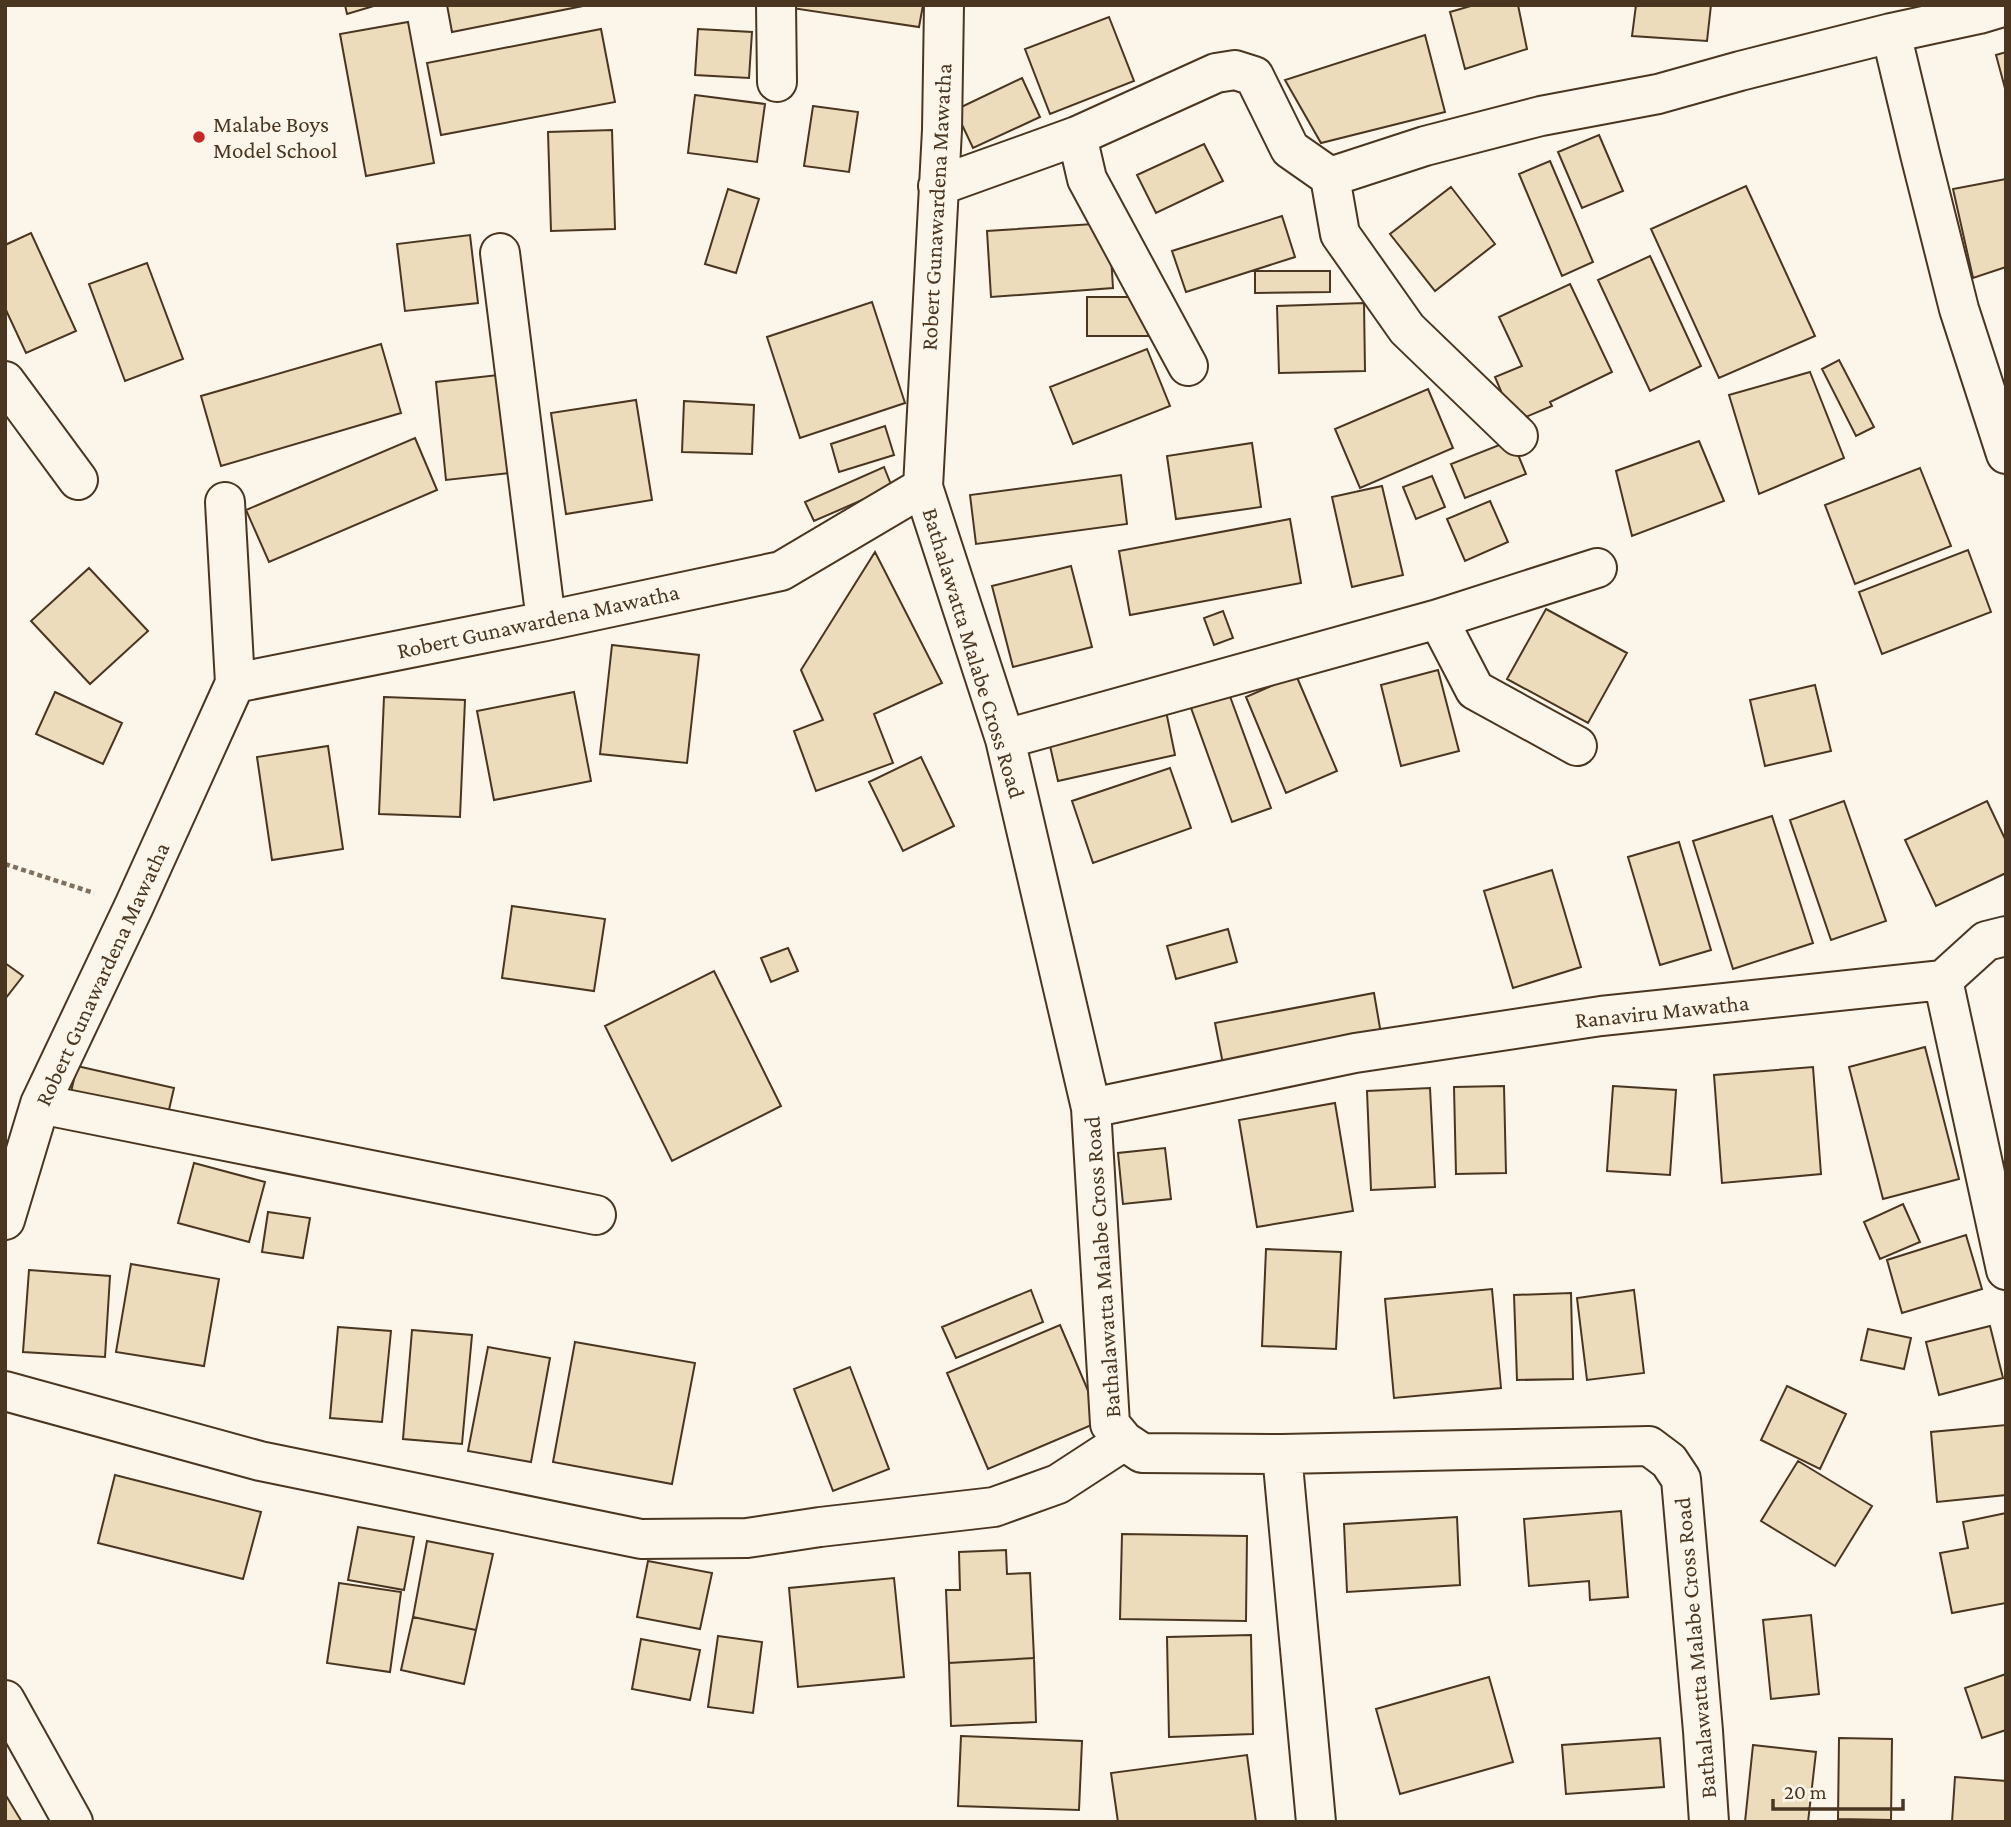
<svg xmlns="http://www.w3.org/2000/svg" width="2011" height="1827" viewBox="0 0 2011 1827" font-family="'Crimson Pro',serif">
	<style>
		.building { fill: #ecdcbc; stroke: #4a3520; stroke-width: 2 }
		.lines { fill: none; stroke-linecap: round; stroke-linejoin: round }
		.minor-casing { stroke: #4a3520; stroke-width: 42 }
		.path { stroke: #7f6f5c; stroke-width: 4.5; stroke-dasharray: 5 3.5; stroke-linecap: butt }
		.minor { stroke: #fbf6e9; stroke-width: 38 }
		.poi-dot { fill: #c62828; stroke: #fbf6e9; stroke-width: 2.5 }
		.labels { text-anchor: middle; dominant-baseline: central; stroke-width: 5; stroke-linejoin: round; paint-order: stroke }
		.poi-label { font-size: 23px; fill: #4a3520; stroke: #fbf6e9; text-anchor: start }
		.street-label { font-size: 23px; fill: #4a3520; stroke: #fbf6e9 }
	</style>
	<rect width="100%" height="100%" fill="#fbf6e9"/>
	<path class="building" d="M345 5H377L347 14Z
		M447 5H588L452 32Z
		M785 5H923L919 27 785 7Z
		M1474 5H1518L1527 49 1465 69 1450 12Z
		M1636 5H1711L1707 41 1632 36Z
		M1109 17 1134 81 1050 114 1025 49Z
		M408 22 434 163 366 176 340 34Z
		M601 29 615 102 441 135 427 63Z
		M698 29 752 32 749 78 695 75Z
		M1425 35 1445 112 1321 143 1285 80Z
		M2006 52V92L1996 55Z
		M1022 78 1040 117 973 148 955 110Z
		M695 95 765 104 757 162 688 153Z
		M813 106 858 112 849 172 804 166Z
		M612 130 615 229 551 231 548 132Z
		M1599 135 1623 191 1582 208 1558 152Z
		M1204 144 1223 181 1156 213 1137 175Z
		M1550 161 1593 262 1562 276 1519 174Z
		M2006 179V267L1973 278 1953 189Z
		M1746 186 1815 336 1719 378 1651 229Z
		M1451 187 1495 244 1435 291 1390 234Z
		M728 189 759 199 736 273 705 264Z
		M1282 216 1295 257 1186 292 1172 251Z
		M1109 223 1113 288 991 297 987 231Z
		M31 233 76 331 26 353 5 308V245Z
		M470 235 478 303 405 311 397 244Z
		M1650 256 1701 366 1650 391 1598 280Z
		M147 263 183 359 125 381 89 284Z
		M1255 271H1330V292L1255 293Z
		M1570 284 1612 372 1550 402 1552 406 1514 422 1495 377 1522 366 1499 317Z
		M1087 297H1148V336H1087Z
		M872 302 905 403 800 438 767 337Z
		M1364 303 1365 371 1279 373 1277 306Z
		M381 344 401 413 221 466 201 396Z
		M1147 349 1170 406 1073 444 1050 387Z
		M1839 360 1874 427 1856 436 1822 369Z
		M1810 372 1844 458 1759 494 1729 395Z
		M507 374 518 472 446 480 436 382Z
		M1428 389 1453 448 1360 488 1335 429Z
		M636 400 652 500 566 514 551 413Z
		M684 401 754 405 752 454 682 452Z
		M885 426 894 455 839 472 831 444Z
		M415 438 437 490 269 562 246 510Z
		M1512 440 1526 474 1465 498 1451 464Z
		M1699 441 1724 501 1632 536 1616 471Z
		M1252 443 1261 507 1176 519 1167 456Z
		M884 467 892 487 814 521 805 502Z
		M1920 468 1951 546 1855 584 1825 505Z
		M1121 475 1127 524 976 544 970 495Z
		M1432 476 1445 507 1416 519 1403 487Z
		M1382 486 1403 575 1352 587 1332 497Z
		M1490 501 1508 542 1465 561 1447 519Z
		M1290 519 1301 583 1130 615 1119 551Z
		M1968 550 1991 612 1882 654 1859 592Z
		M875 552 942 683 874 714 893 763 816 791 794 731 823 720 801 670Z
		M1071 566 1092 647 1013 667 992 586Z
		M89 568 148 631 90 684 31 621Z
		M1546 609 1627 653 1588 723 1507 679Z
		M1223 611 1233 638 1214 645 1204 618Z
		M612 645 699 655 687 763 600 754Z
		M1438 670 1459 751 1401 766 1381 685Z
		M1296 675 1337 771 1286 793 1246 697Z
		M1815 685 1831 751 1765 766 1750 700Z
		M1228 691 1271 808 1232 822 1190 705Z
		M55 692 122 723 103 764 36 734Z
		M574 692 591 781 494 800 477 711Z
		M384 697 465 700 460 817 379 814Z
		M1166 711 1175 755 1058 781 1048 737Z
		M328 746 343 849 272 860 257 757Z
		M921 757 954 826 903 851 869 782Z
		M1170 768 1191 828 1093 863 1072 801Z
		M1844 801 1886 921 1831 940 1790 820Z
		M1987 801 2006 841V873L1936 906 1905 840Z
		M1772 816 1813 943 1733 969 1693 841Z
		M1679 842 1711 950 1660 965 1628 857Z
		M1552 870 1581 967 1513 988 1484 891Z
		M512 906 605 919 594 991 502 978Z
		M1228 929 1237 962 1176 979 1167 946Z
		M788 948 798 971 771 982 761 958Z
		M5 963 23 976 5 999Z
		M714 971 781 1106 672 1161 605 1026Z
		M1374 993 1381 1034 1223 1064 1215 1023Z
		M1925 1047 1959 1179 1883 1199 1849 1067Z
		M77 1066 174 1088 165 1127 68 1105Z
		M1813 1067 1821 1174 1722 1183 1714 1075Z
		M1504 1086 1506 1173 1456 1174 1454 1087Z
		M1613 1086 1676 1090 1670 1175 1607 1171Z
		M1430 1088 1435 1187 1371 1190 1367 1091Z
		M1335 1103 1353 1211 1257 1227 1239 1120Z
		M1165 1148 1171 1199 1123 1204 1118 1153Z
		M194 1163 265 1182 249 1242 178 1223Z
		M1903 1204 1920 1242 1880 1259 1864 1222Z
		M268 1212 310 1218 303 1258 262 1252Z
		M1966 1235 1982 1289 1902 1313 1887 1260Z
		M1266 1249 1341 1252 1336 1349 1262 1346Z
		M131 1264 219 1279 204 1366 116 1352Z
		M29 1270 110 1276 105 1357 23 1352Z
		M1492 1289 1501 1388 1394 1398 1385 1299Z
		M1031 1290 1043 1322 956 1358 942 1327Z
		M1634 1290 1644 1373 1587 1380 1577 1298Z
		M1571 1293 1573 1379 1517 1380 1514 1295Z
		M1060 1325 1101 1421 988 1469 947 1373Z
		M1990 1326 2003 1378 1939 1395 1926 1342Z
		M338 1327 391 1331 382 1422 330 1418Z
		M1868 1329 1911 1338 1904 1369 1861 1360Z
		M412 1330 472 1335 462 1444 403 1439Z
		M575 1342 695 1363 672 1484 553 1462Z
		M488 1347 550 1358 531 1462 468 1451Z
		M850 1367 889 1469 833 1491 794 1389Z
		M1787 1386 1846 1414 1820 1469 1761 1440Z
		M2006 1425V1495L1937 1502 1931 1432Z
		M1798 1461 1872 1506 1835 1566 1761 1521Z
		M115 1475 261 1512 243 1579 98 1543Z
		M1621 1511 1628 1597 1590 1600 1589 1581 1529 1586 1524 1519Z
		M2006 1513V1603L1952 1613 1940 1553 1968 1548 1963 1522Z
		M1457 1517 1460 1585 1347 1592 1344 1524Z
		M358 1527 414 1537 404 1590 348 1580Z
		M1122 1534 1247 1536 1246 1621 1120 1619Z
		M427 1541 493 1554 476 1630 413 1617Z
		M1006 1550 1007 1574 1030 1573 1034 1658 949 1663 946 1590H960L959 1552Z
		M648 1561 712 1573 700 1629 637 1617Z
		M894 1578 904 1677 798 1687 789 1588Z
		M339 1583 401 1592 390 1672 327 1663Z
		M1811 1615 1819 1694 1771 1699 1763 1620Z
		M413 1617 476 1630 464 1684 401 1670Z
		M1251 1635 1253 1734 1169 1737 1167 1637Z
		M718 1636 762 1642 753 1713 708 1707Z
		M641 1639 700 1650 690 1700 632 1689Z
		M1034 1658 1036 1722 951 1726 949 1663Z
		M2006 1674V1730L1982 1738 1965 1688Z
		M1489 1677 1513 1762 1400 1794 1376 1709Z
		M961 1736 1082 1741 1079 1810 958 1806Z
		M1660 1738 1664 1787 1566 1794 1562 1745Z
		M1839 1738 1892 1739 1891 1820 1838 1819Z
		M1753 1745 1816 1752 1808 1822H1745Z
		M1247 1755 1256 1822H1118L1111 1773Z
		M1955 1777 2006 1781V1822H1952Z
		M5 1794 22 1822H5Z"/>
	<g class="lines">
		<g class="minor-casing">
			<path id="minor" d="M776 5 777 82
				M944 5 942 130 923 487 1005 739 1091 1108 1110 1424 1124 1441 1142 1453 1282 1454 1649 1446 1669 1461 1681 1479 1703 1731 1709 1822
				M1891 33 1920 154 1959 309 2006 454
				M1077 136 1087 179 1188 366
				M1330 177 1425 146 1541 116 1658 94 1740 71 1891 33 1979 14 2006 6
				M938 186 1077 136 1216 73 1235 70 1254 76 1290 149 1330 177 1340 234 1407 329 1518 436
				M500 253 546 621
				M5 381 78 480
				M225 502 235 683
				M1438 619 1475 690 1577 746
				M1005 739 1438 619 1597 568
				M1943 980 1986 941 2006 936
				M40 1104 596 1215
				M1091 1108 1355 1053 1601 1016 1943 980 2006 1270
				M5 1220 40 1104 134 906 235 683 546 621 781 571 923 487
				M5 1391 260 1461 641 1539 747 1538 820 1527 994 1507 1058 1484 1124 1441
				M1282 1454 1316 1822
				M5 1700 73 1822"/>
		</g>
		<path class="path" d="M5 864 94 893"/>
		<use href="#minor" class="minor"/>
	</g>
	<circle class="poi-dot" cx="199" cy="137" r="7"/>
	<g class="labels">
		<g class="poi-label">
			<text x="213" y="124">Malabe Boys<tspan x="213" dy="26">Model School</tspan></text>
		</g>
		<g class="street-label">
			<text transform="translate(936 207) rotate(-87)">Robert Gunawardena Mawatha</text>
			<text transform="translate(538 621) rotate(-12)">Robert Gunawardena Mawatha</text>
			<text transform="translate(974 653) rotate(73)">Bathalawatta Malabe Cross Road</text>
			<text transform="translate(102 974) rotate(-65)">Robert Gunawardena Mawatha</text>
			<text transform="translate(1662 1011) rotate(-6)">Ranaviru Mawatha</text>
			<text transform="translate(1102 1267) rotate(-94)">Bathalawatta Malabe Cross Road</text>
			<text transform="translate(1695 1648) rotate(-95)">Bathalawatta Malabe Cross Road</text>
		</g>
	</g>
	<rect width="2011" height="1827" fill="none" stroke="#4a3520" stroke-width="14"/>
	<path d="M1773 1799v10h130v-10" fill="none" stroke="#4a3520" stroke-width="3.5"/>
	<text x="1784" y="1799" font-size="21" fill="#4a3520" stroke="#fbf6e9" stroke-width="5" paint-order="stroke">20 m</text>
</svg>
